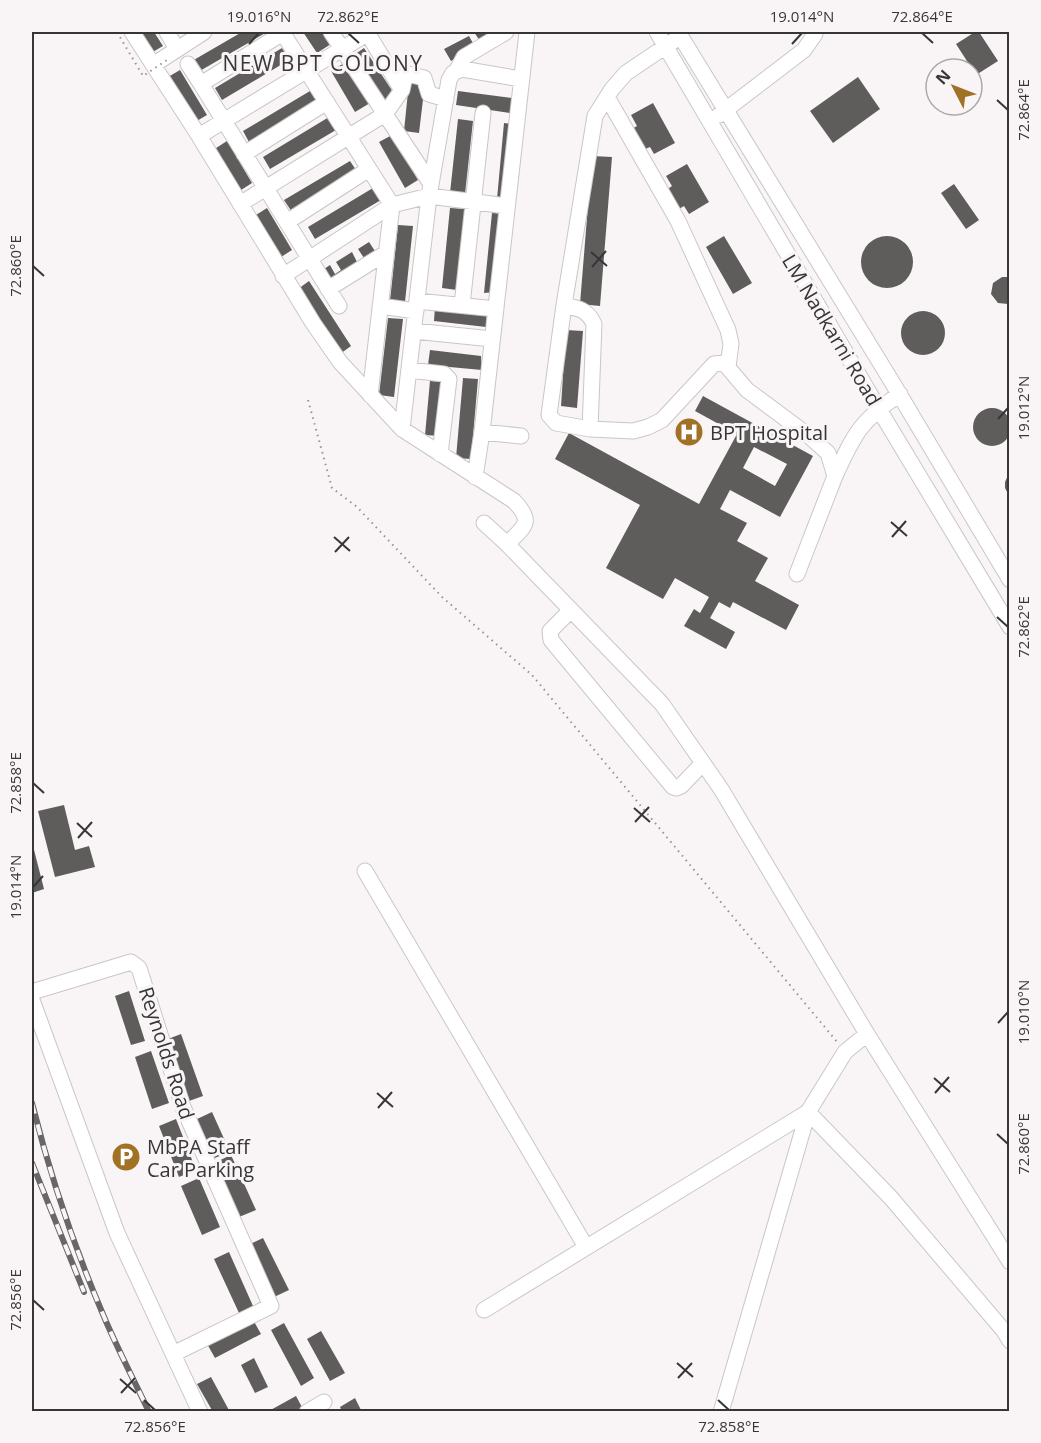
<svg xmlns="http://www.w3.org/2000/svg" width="1041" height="1443" viewBox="0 0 1041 1443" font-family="'Open Sans',sans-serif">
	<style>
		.building { fill: #5f5c5c; fill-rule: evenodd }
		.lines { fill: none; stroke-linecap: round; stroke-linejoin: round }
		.minor-casing { stroke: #cac6c8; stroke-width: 17 }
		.path { stroke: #969394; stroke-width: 2; stroke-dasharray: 1.5 4.5; stroke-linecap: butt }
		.minor { stroke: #fff; stroke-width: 15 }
		.rail-casing { stroke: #686667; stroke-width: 6 }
		.rail { stroke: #f9f5f7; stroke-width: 4; stroke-dasharray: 11; stroke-linecap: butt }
		.path-bridge { stroke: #969394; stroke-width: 2; stroke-dasharray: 1.5 4.5; stroke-linecap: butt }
		.ticks { fill: none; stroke: #373636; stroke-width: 2 }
		.labels { text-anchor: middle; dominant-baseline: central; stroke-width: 6; stroke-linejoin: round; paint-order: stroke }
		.street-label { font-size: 20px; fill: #373636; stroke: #f9f5f7 }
		.poi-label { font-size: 20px; fill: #373636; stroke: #f9f5f7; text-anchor: start }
		.neighbourhood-label { font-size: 21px; letter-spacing: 1.5px; fill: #3a3739; stroke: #f9f5f7 }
		.neatline { fill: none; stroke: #373636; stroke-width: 2 }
		.ticks-label { font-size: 15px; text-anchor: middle; fill: #373636 }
	</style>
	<rect width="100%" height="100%" fill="#f9f5f7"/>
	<path class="building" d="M138 32H154L163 46 151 53Z
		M242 32H267L198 72 192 61Z
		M303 32H323L331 44 317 53Z
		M474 32H494L480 41Z
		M975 32H979L998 61 976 75 956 44Z
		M469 36 475 47 451 61 444 49Z
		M282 48 289 60 222 100 215 88Z
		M364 48 395 95 385 101 354 55Z
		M346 62 370 103 355 112 331 71Z
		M180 70 207 115 195 122 168 77Z
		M858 77 880 109 833 143 810 111Z
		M409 82 425 83 419 133 404 131Z
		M310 91 317 101 249 142 243 131Z
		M458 91 512 98 510 113 456 105Z
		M653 103 675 143 654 154 650 147 643 150 632 129 637 126 631 115Z
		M329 117 336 130 270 169 263 157Z
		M458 119 473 121 465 194 450 193Z
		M504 123 513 124 506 200 497 199Z
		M392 135 418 180 405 188 379 142Z
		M227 141 252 183 238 192 213 150Z
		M592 156 612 157 600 306 580 304Z
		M350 161 358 173 292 212 284 200Z
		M687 164 709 202 689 214 684 206 677 210 665 191 672 186 666 176Z
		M954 184 979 220 966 229 941 193Z
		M373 188 381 200 315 239 308 227Z
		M267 208 292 250 281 257 256 215Z
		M450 208 466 209 457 290 442 288Z
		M492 213 504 214 496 292 484 293Z
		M398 225 413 226 405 302 390 301Z
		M724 236 752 283 733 294 706 247Z
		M861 262a26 26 0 1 1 52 0a26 26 0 1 1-52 0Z
		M369 242 377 254 331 281 324 269 330 265 335 274 341 270 336 262 352 252 357 262 364 258 358 249Z
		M1002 277H1010L1008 304 998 303 991 294 993 283Z
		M309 281 351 346 340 354 298 289Z
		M435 306 487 312 486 327 434 321Z
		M901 333a22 22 0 1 1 44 0a22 22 0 1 1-44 0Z
		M388 318 403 319 394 397 379 395Z
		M566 330 583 331 577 408 561 406Z
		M430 350 481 356 482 370 428 365Z
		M463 378 478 379 471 459 456 458Z
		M430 381 445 382 440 436 425 435Z
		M703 396 813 456 780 517 730 490 720 509 747 523 737 541 768 558 755 581 799 605 786 630 733 602 730 608 719 602 710 618 735 632 726 649 684 626 694 609 700 613 709 597 675 578 663 599 606 568 640 505 555 459 569 433 699 504 737 434 695 411ZM754 447 787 464 775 486 743 468Z
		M973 427a19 19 0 1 1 38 0a19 19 0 1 1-38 0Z
		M1010 471V497L1005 488V482Z
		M64 805 75 850 89 846 95 867 55 877 38 811Z
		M32 842 44 889 32 893Z
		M129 991 145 1041 131 1045 115 996Z
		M181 1034 203 1096 189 1101 168 1039Z
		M151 1051 169 1103 152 1109 135 1057Z
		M212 1112 230 1152 212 1159 195 1120Z
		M176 1119 196 1170 179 1177 159 1126Z
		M231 1155 256 1210 239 1217 214 1163Z
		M199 1178 220 1227 202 1235 181 1186Z
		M263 1238 289 1290 274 1297 248 1245Z
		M229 1252 253 1306 239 1313 214 1259Z
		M252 1318 261 1334 215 1358 206 1342Z
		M284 1323 314 1378 301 1386 271 1330Z
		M321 1331 345 1373 330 1381 307 1339Z
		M254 1358 268 1387 255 1393 241 1365Z
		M211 1377 230 1412H213L197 1384Z
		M296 1396 303 1409 299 1412H267Z
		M355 1398 362 1412H342L340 1407Z"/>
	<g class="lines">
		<g class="minor-casing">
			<path id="minor" d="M132 32 199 136 313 323 340 362 402 429 514 501C534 522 525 526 507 544
				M167 32 177 49
				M282 32 392 205 370 395
				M331 32 431 184
				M657 32 880 411 1010 627
				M678 32 892 382 1010 580
				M283 33 201 84 339 306
				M681 36 626 73 612 89 595 116 564 305 549 415 556 423 590 429 633 431 648 427 662 420 714 364 724 363 747 390 809 436 828 453 835 476 797 574
				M188 64 201 84
				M153 65 204 32
				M457 70 464 57 506 32
				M402 90 405 76 408 74 424 78 429 94 446 99
				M607 97 678 221 728 330 731 344 728 367
				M719 115 804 50 815 34 814 32
				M199 136 365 35 371 39 402 90 385 114 240 204
				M244 154 327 102
				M287 222 369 169
				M283 276 392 205 429 196 507 206
				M328 289 386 253
				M417 301 496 309
				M462 305 483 113
				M564 305C578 308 588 310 594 324L590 429
				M380 306 416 311
				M414 331 492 339
				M409 370 444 374 449 379 440 454
				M402 429 429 196 449 80 453 73 462 69 521 79
				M482 432 521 436
				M835 476C854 434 861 420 900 394
				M475 477 482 432 527 32
				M484 523 507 544 662 704 721 789 867 1034 1010 1262
				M571 610 550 631 551 640 673 787 676 788 681 786 703 763
				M365 871 586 1247
				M32 992 131 962 139 968 183 1107 271 1306 173 1354
				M32 1000 117 1233 200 1412
				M484 1310 808 1112 891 1198 1004 1331 1010 1341
				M307 1412 324 1402
				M721 1412 808 1112 845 1052 867 1034"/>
		</g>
		<path class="path" d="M308 400 332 488 357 507 442 597 532 675 838 1043"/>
		<use href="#minor" class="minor"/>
		<g class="rail-casing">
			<path id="rail" d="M32 1103C50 1175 73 1244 102 1312 116 1346 133 1378 149 1412
				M32 1163 84 1292"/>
		</g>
		<use href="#rail" class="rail"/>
		<path class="path-bridge" d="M117 32 143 76 167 60"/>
	</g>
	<path class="ticks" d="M348 33 359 43M922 33 933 43M249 44 259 33M792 44 802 33M997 100 1008 110M591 252 607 266M33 266 44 276M592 267 606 251M998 419 1008 408M891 522 907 536M334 537 350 551M892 537 906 521M335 552 349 537M997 617 1008 627M33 783 44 793M634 808 650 822M635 822 649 807M77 823 92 837M78 838 92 822M33 887 43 876M998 1023 1008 1012M934 1078 950 1092M377 1093 393 1107M935 1093 949 1077M378 1108 392 1092M997 1134 1008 1144M33 1300 44 1310M677 1363 693 1377M678 1378 692 1363M120 1379 136 1393M121 1393 135 1378M144 1400 155 1410M718 1400 729 1410"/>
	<defs>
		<g id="hospital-disc" transform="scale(1.5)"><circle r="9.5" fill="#a17125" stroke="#f9f5f7"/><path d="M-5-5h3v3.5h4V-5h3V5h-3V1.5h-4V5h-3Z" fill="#fff"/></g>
		<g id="parking-disc" transform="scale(1.5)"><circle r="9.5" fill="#a17125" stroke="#f9f5f7"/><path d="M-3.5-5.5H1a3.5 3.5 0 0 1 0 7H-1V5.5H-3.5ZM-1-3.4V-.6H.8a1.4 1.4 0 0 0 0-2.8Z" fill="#fff"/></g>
	</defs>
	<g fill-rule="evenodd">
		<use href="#hospital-disc" x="689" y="432"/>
		<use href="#parking-disc" x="126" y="1157"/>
	</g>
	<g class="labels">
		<g class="street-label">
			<text transform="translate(832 330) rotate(59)">LM Nadkarni Road</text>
			<text transform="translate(167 1053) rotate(72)">Reynolds Road</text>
		</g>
		<g class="poi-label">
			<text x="710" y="432">BPT Hospital</text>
			<text x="147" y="1146">MbPA Staff<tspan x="147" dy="23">Car Parking</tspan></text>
		</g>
		<g class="neighbourhood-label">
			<text x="323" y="63">NEW BPT COLONY</text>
		</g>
	</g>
	<rect width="1041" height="1443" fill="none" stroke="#f9f5f7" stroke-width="66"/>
	<g transform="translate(954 87) rotate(312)"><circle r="28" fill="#f9f5f7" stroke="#aba9aa" stroke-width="1.5"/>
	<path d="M0-4.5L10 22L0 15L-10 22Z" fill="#a17125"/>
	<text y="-9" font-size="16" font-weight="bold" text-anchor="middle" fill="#373636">N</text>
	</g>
	<rect x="33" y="33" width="975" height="1377" class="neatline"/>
	<g class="ticks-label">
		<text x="259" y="22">19.016°N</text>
		<text x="348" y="22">72.862°E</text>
		<text x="802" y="22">19.014°N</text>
		<text x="922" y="22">72.864°E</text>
		<text transform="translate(1024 110) rotate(-90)" y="5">72.864°E</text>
		<text transform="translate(16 266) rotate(-90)" y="5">72.860°E</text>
		<text transform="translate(1024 408) rotate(-90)" y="5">19.012°N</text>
		<text transform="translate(1024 627) rotate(-90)" y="5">72.862°E</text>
		<text transform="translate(16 783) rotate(-90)" y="5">72.858°E</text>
		<text transform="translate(16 887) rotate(-90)" y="5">19.014°N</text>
		<text transform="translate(1024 1012) rotate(-90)" y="5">19.010°N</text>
		<text transform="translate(1024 1144) rotate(-90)" y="5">72.860°E</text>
		<text transform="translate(16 1300) rotate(-90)" y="5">72.856°E</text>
		<text x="155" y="1432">72.856°E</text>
		<text x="729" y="1432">72.858°E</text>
	</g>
</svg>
